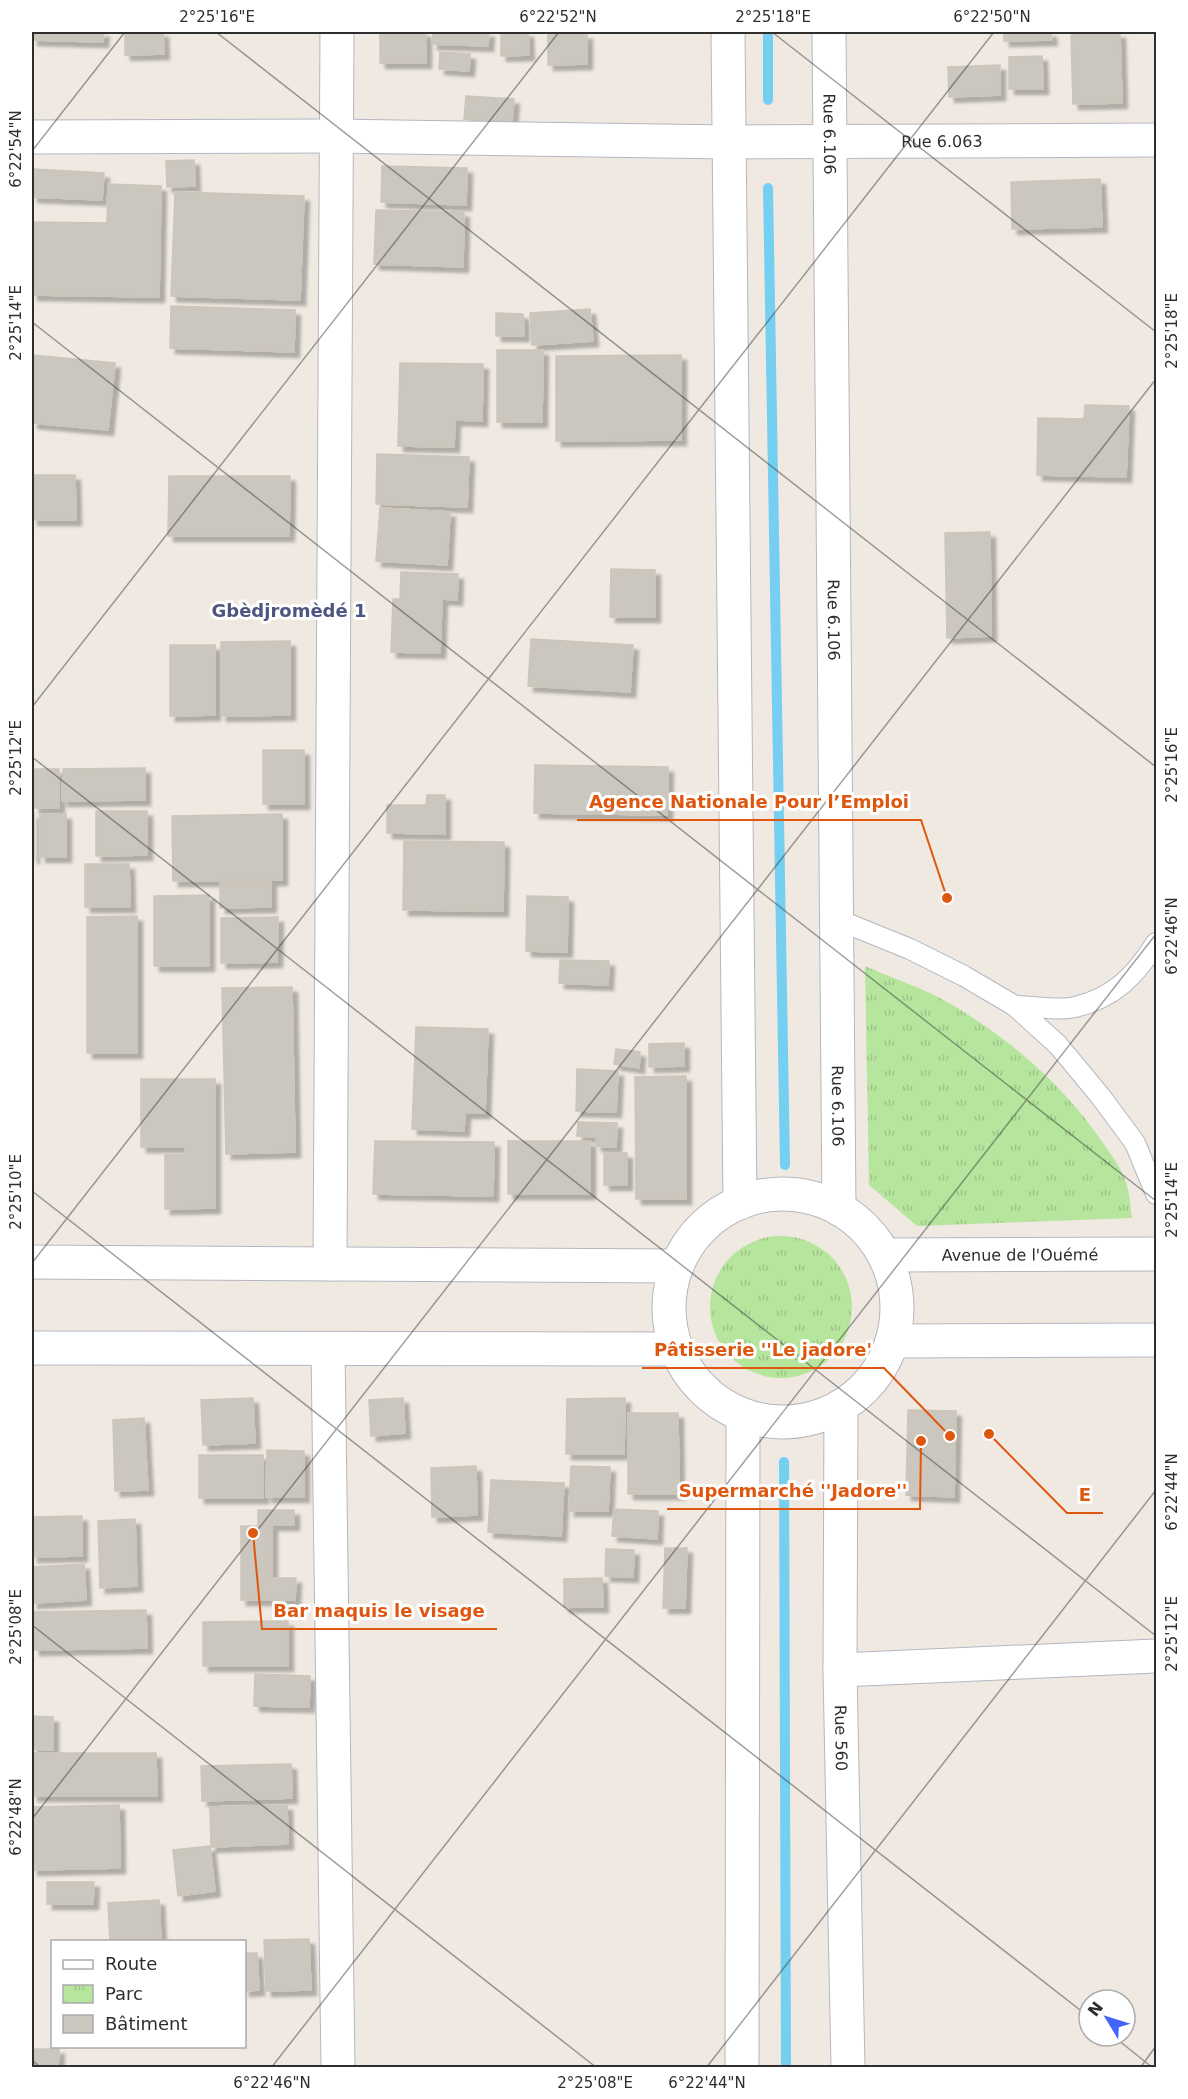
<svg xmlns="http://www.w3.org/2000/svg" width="1188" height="2099" viewBox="0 0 1188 2099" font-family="'DejaVu Sans',sans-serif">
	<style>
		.park { fill: url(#park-tufts) }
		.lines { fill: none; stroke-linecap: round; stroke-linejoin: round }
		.stream { stroke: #75cff0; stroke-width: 10 }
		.building { fill: #cbc7bf; stroke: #cbc5ba; stroke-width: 1.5; filter: url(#shadow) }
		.lane-casing { stroke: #b4b7c1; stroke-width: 22 }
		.street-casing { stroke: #b4b7c1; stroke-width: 35 }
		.secondary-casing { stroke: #b4b7c1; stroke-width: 35 }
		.lane { stroke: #fff; stroke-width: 20 }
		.street { stroke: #fff; stroke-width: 33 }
		.secondary { stroke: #fff; stroke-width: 33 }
		.ticks { fill: none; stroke: #2e2e2e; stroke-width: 1.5; stroke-opacity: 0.45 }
		.labels { text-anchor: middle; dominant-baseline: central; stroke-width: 6; stroke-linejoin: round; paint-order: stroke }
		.street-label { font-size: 16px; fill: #2e2e2e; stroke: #fff }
		.neighbourhood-label { font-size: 18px; font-weight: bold; fill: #4d5680; stroke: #fff }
		.leader { fill: none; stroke: #df570e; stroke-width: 2 }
		.callout-dot { fill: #df570e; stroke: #fff; stroke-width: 2 }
		.callout-label { font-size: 18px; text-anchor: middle; font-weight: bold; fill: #df570e; stroke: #fff; stroke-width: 6; stroke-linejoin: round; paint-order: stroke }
		.neatline { fill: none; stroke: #2e2e2e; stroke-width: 2 }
		.ticks-label { font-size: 15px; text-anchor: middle; fill: #2e2e2e }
	</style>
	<defs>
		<pattern id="park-tufts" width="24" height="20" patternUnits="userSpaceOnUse" patternTransform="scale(1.5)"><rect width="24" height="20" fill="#b6e59e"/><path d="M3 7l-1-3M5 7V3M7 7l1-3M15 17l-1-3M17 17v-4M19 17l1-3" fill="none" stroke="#9dc588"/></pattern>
		<filter id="shadow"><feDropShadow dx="5.5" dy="5.5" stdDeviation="1.5" flood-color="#0004"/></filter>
	</defs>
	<rect width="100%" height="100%" fill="#efe9e1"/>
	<path class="park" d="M865 966C892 978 923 988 949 1003 1009 1038 1064 1085 1103 1143 1112 1156 1123 1170 1127 1186 1130 1196 1130 1208 1132 1218L917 1226 869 1185Z
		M710 1307a71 71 0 1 1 142 0a71 71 0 1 1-142 0Z"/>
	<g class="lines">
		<path class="stream" d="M768 32V100
			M768 188 785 1165
			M784 1462 786 2068"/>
	</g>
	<path class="building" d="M32 32H104L103 42 32 40Z
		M125 32H163L164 54 125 55Z
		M380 32H426V63H380Z
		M433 32H489L488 46 432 44Z
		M501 32H528L529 55 501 56Z
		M1004 32H1051L1052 40 1004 41Z
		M1120 33 1122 103 1073 104 1071 35Z
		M587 34V64L548 65V35Z
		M440 52 470 54 469 71 439 69Z
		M1042 56 1043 89H1009V57Z
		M1000 65V95L949 97 948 67Z
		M466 96 514 99 512 122 464 119Z
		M194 160 195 186 167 187 166 161Z
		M382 166 467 168 466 205 381 202Z
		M32 169 104 173 102 200 32 197Z
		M1100 179 1102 227 1012 229 1011 182Z
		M108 184 161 186 159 297 32 295V222L107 223Z
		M175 192 304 196 300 300 171 296Z
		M376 210 464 212 463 267 374 264Z
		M171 306 295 310 294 352 170 348Z
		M590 309 593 341 532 345 530 313Z
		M496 313 523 314 524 336H496Z
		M497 350H543L542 422H497Z
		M32 355 115 363 108 430 32 423Z
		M681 355V440L556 441V356Z
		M400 363 483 364 482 421 455 420 454 447 398 446Z
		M1085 405 1129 406 1126 477 1037 475 1038 418 1084 419Z
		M377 454 469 457 467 507 376 504Z
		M32 475H75L76 520H32Z
		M169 476H290L289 536H168Z
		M380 508 450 512 447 565 376 561Z
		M990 532 991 636 947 638 945 533Z
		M611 569 655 570V617H610Z
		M401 572 458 574 457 600 442 599 440 653 391 652 393 599H400Z
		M531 639 633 645 630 692 528 686Z
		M290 641V715L221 716V642Z
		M170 645H215V715L170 716Z
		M263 750H304V804H263Z
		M535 765 668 767 667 815 534 813Z
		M145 768V800L62 801 63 769Z
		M34 769H59V808H34Z
		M427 795H445V834L387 833V805H426Z
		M96 811H147V855L96 856Z
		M32 813H34V858H32Z
		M40 814H66V857H40Z
		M282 814V880L173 881 172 816Z
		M404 841 504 842 503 911 403 910Z
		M85 864H129L130 907H85Z
		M271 881V907L220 908V882Z
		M209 895V966H154V896Z
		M527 896 568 897 567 952 526 951Z
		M137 916V1053H87V917Z
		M278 917 277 962 221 963V918Z
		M560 960 609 961 608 985 559 983Z
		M292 987 295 1152 226 1154 222 988Z
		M416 1027 488 1029 485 1113H465L464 1131 412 1129Z
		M684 1043V1066L649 1067V1044Z
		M616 1049 640 1052 639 1068 614 1064Z
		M577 1069 618 1071 616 1112 576 1111Z
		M686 1076V1199H636L635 1077Z
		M141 1079H215V1208L165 1209V1155H185V1147H141Z
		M578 1122 617 1123 616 1147 596 1146V1137L577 1136Z
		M375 1141 494 1142 493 1196 373 1194Z
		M508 1141H590V1194H508Z
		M604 1153H627V1185H604Z
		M253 1398 255 1443 203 1445 201 1400Z
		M403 1398 405 1433 371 1436 369 1400Z
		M625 1398 624 1454H566L567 1399Z
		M908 1410 956 1411 954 1497 906 1495Z
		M628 1413H678L679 1494H628Z
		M144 1418 148 1490 115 1491 113 1420Z
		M267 1450 304 1451V1497H266Z
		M199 1455H263V1498H199Z
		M476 1466 477 1515 432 1517 431 1468Z
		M571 1466 610 1467 608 1511H569Z
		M491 1480 564 1483 561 1536 488 1532Z
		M614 1509 658 1511 657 1539 612 1536Z
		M258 1510H294V1525H258Z
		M82 1516V1556L32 1557V1517Z
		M135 1519 137 1586 100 1588 98 1521Z
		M241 1526H272V1578H296L295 1600H241Z
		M665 1548H687L685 1608H663Z
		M606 1549 634 1550 633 1577 605 1576Z
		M84 1564 86 1600 32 1603V1567Z
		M602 1578 603 1607H564V1579Z
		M146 1610 147 1648 34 1650 33 1612Z
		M288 1621V1666H203V1622Z
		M255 1674 310 1676 309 1707 254 1706Z
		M32 1716 53 1717V1750L32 1749Z
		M32 1753H156L157 1796H32Z
		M291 1764 292 1798 202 1801 201 1766Z
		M119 1805 120 1868 32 1870V1807Z
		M287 1805 288 1844 211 1847 210 1807Z
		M210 1846 215 1891 178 1896 173 1850Z
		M47 1882H94L93 1904H47Z
		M159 1900 161 1942H110L108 1903Z
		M309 1939 311 1990 266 1991 264 1940Z
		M244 1953H257L259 1990 244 1991Z
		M32 2049H59L58 2068H32Z"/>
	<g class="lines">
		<g class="lane-casing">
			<path id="lane" d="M836 919 910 949 964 976 1015 1006 1058 1045 1101 1097 1135 1143 1156 1194
				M1015 1006C1031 1006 1061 1011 1075 1007 1114 998 1136 975 1156 943"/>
		</g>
		<g class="street-casing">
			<g id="street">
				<path id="s1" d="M32 137 334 136 729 142 1156 140"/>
				<path d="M330 1264 337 32"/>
				<path d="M328 1349 338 2068"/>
				<path d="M840 1670 1156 1656"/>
			</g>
		</g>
		<g class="secondary-casing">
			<g id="secondary">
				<path d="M728 32 740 1203"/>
				<path id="s2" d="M829 32 839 1209"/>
				<circle cx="783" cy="1308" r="114"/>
				<path id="s3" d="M884 1255 1156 1254"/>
				<path d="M32 1262 677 1266"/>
				<path d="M892 1341 1156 1340"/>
				<path d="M32 1348 676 1349"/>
				<path id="s4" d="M841 1406 840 1670 848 2068"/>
				<path d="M742 2068 743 1416"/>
			</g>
		</g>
		<use href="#lane" class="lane"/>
		<use href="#street" class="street"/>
		<use href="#secondary" class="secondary"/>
	</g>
	<path class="ticks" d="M216 32 1156 767M772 32 1156 332M32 151 125 32M32 322 1156 1201M32 707 559 32M32 757 1156 1636M32 1191 1089 2017M32 1263 994 32M32 1625 597 2068M32 1819 1156 379M1113 2036 1153 2068M32 2060 41 2068M271 2068 1156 934M706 2068 1156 1490M1140 2068 1156 2046"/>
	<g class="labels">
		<g class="street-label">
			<text stroke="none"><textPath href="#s2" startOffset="102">Rue 6.106</textPath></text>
			<text stroke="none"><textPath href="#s1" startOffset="910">Rue 6.063</textPath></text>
			<text stroke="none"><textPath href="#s2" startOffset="588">Rue 6.106</textPath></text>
			<text stroke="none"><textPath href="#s2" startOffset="1074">Rue 6.106</textPath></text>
			<text stroke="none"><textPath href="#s3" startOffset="136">Avenue de l'Ouémé</textPath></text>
			<text stroke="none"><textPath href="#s4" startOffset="332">Rue 560</textPath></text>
		</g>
		<g class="neighbourhood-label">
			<text x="289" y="610">Gbèdjromèdé 1</text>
		</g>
	</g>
	<path class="leader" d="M947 898L921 820H577M950 1436L884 1368H642M921 1441L920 1509H667M989 1434L1067 1513H1103M253 1533L262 1629H497"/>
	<g class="callout-dot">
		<circle cx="947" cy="898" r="6"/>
		<circle cx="950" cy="1436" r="6"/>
		<circle cx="921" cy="1441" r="6"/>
		<circle cx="989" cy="1434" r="6"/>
		<circle cx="253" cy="1533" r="6"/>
	</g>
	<g class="callout-label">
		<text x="749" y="808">Agence Nationale Pour l’Emploi</text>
		<text x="763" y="1356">Pâtisserie ''Le jadore'</text>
		<text x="793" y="1497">Supermarché ''Jadore''</text>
		<text x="1085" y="1501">E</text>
		<text x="379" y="1617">Bar maquis le visage</text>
	</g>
	<rect width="1188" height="2099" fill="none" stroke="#ffffff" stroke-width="66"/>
	<rect x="51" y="1940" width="195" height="108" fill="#ffffff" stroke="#ababab" stroke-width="1.5"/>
	<rect x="63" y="1960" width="30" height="9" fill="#ffffff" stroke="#ababab" stroke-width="1.5"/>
	<text x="105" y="1970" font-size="18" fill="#2e2e2e">Route</text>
	<rect x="63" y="1985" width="30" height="18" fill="url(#park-tufts)" stroke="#ababab" stroke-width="1.5"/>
	<text x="105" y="2000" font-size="18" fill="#2e2e2e">Parc</text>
	<rect x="63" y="2015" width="30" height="18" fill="#cbc7bf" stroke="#ababab" stroke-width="1.5"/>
	<text x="105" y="2030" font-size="18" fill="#2e2e2e">Bâtiment</text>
	<g transform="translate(1107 2018) rotate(308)"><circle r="28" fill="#ffffff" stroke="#ababab" stroke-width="1.5"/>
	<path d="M0-4.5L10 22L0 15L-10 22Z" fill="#4264fb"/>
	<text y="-9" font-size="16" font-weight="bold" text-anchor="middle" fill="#2e2e2e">N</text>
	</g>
	<rect x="33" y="33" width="1122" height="2033" class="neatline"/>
	<g class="ticks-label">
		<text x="217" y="22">2°25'16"E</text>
		<text x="558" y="22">6°22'52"N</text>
		<text x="773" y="22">2°25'18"E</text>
		<text x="992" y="22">6°22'50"N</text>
		<text transform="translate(16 149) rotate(-90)" y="5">6°22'54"N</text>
		<text transform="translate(16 323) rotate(-90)" y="5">2°25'14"E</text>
		<text transform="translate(1172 331) rotate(-90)" y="5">2°25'18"E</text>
		<text transform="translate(16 758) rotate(-90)" y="5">2°25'12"E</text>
		<text transform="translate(1172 765) rotate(-90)" y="5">2°25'16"E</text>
		<text transform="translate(1172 936) rotate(-90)" y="5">6°22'46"N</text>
		<text transform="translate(16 1192) rotate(-90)" y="5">2°25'10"E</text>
		<text transform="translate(1172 1200) rotate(-90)" y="5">2°25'14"E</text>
		<text transform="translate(1172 1492) rotate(-90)" y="5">6°22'44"N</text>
		<text transform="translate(16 1627) rotate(-90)" y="5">2°25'08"E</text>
		<text transform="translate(1172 1634) rotate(-90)" y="5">2°25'12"E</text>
		<text transform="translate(16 1817) rotate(-90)" y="5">6°22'48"N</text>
		<text x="272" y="2088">6°22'46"N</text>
		<text x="595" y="2088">2°25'08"E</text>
		<text x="707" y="2088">6°22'44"N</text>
	</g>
</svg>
